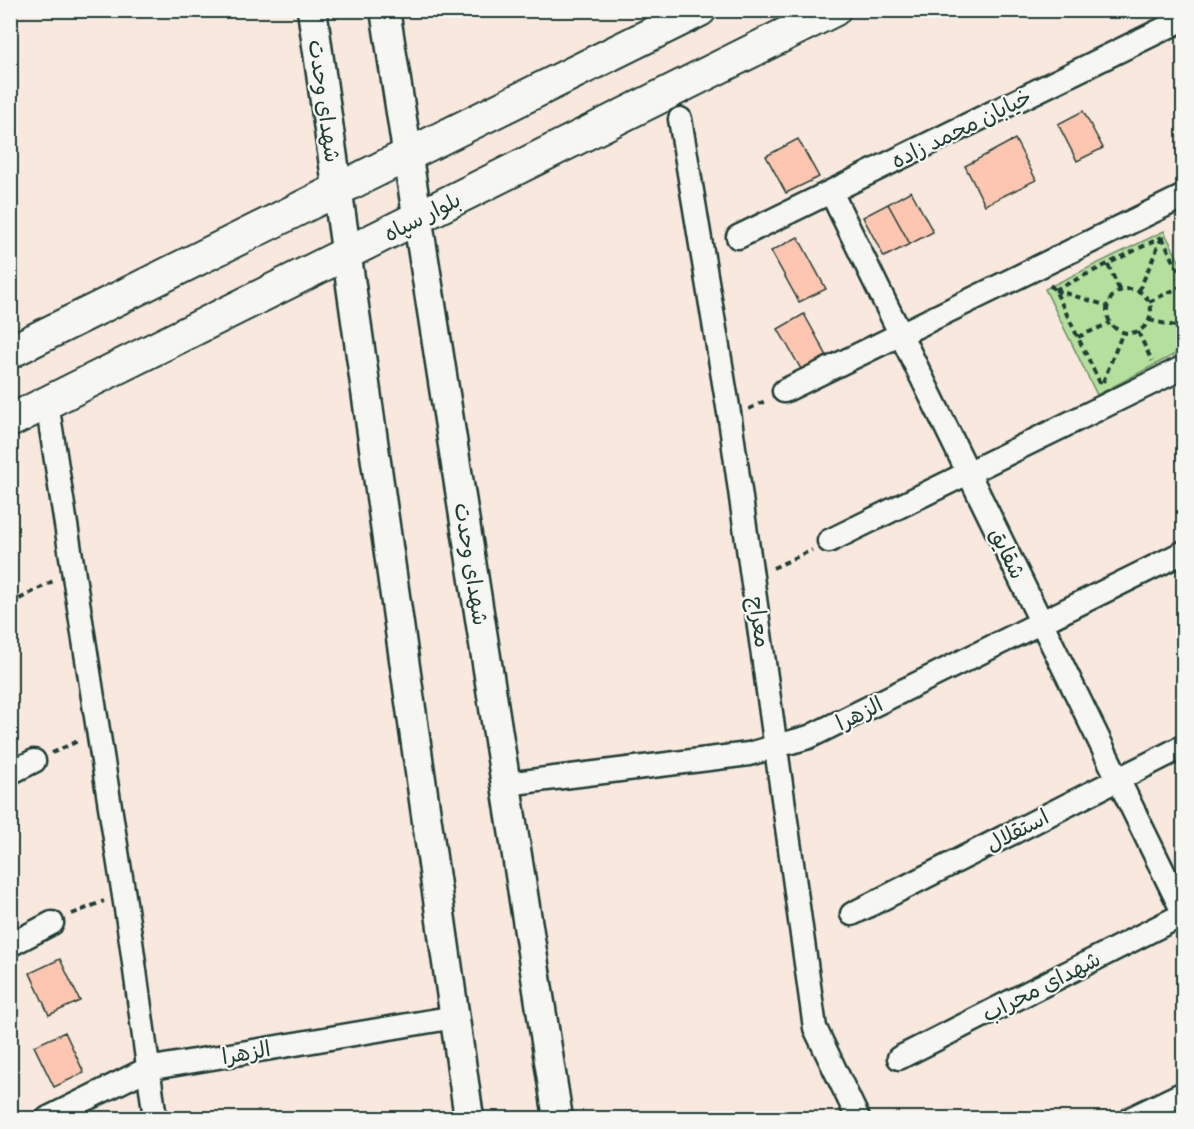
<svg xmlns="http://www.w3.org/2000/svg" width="1194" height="1129" viewBox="0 0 1194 1129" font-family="'Patrick Hand','Playpen Sans Arabic',sans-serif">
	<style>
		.green { fill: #b4df9c; stroke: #6a8e68; stroke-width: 1.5 }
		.building { fill: #fdc6b0; stroke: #1f3d34; stroke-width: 1.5 }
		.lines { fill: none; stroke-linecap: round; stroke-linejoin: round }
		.minor-casing { stroke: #1f3d34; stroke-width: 27 }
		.tertiary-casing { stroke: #1f3d34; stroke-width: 33 }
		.secondary-casing { stroke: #1f3d34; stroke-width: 36 }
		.path { stroke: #1f3d34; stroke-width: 4; stroke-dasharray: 6 4.5; stroke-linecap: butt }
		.minor { stroke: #f6f6f2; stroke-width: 22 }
		.tertiary { stroke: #f6f6f2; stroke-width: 28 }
		.secondary { stroke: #f6f6f2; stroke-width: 32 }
		.labels { text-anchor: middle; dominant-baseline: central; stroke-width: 4.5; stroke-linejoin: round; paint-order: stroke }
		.street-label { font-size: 22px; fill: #1f3d34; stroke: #f6f6f2 }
	</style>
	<rect width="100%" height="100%" fill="#f8e8de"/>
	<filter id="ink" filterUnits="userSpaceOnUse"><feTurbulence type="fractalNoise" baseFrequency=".0167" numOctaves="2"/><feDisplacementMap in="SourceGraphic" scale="12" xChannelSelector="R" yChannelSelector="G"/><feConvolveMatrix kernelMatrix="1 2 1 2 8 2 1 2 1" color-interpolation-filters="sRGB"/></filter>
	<g filter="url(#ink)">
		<path class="green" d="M1164 231 1183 269V350L1097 395 1045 289Z"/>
		<path class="building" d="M1083 111 1103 148 1077 161 1058 124Z
			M798 139 819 177 786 193 766 156Z
			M1015 139 1036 180 985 205 965 166Z
			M911 191 933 232 910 244 888 204Z
			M888 204 910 244 884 257 863 217Z
			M798 237 826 289 799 302 771 251Z
			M804 314 827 356 801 369 778 329Z
			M60 959 80 1001 49 1015 30 973Z
			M65 1032 84 1073 54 1087 34 1046Z"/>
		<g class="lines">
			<g class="minor-casing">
				<path id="minor" d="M680 119 730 419 815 1028 858 1118
					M831 192 1184 914
					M738 237 1184 19
					M784 391 1184 196
					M47 403 131 941 155 1118
					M829 541 1184 367
					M10 773 34 761
					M506 784 749 754 809 737 1184 552
					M852 914 1184 746
					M10 945 52 923
					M899 1058 1184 914
					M48 1118 147 1069 455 1017
					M1132 1118 1184 1093"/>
			</g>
			<g class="tertiary-casing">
				<path id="tertiary" d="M312 10 469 1118
					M385 10 558 1118"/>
			</g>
			<g class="secondary-casing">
				<path id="secondary" d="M10 352 700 10
					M10 421 834 10"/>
			</g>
			<path class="path" d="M1162 237 1184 282
				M1108 265 1120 291
				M1050 285 1055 290 1101 385
				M1107 311a22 22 0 1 1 44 0a22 22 0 1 1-44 0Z
				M1055 290 1162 237
				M1055 290 1108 306
				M1139 291 1162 237
				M1149 302 1184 285
				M1149 320 1184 328
				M1138 332 1152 361
				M1078 337 1110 323
				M1103 382 1123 332
				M749 409 767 400
				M773 568 812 550
				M10 604 53 581
				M52 753 78 741
				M72 914 104 901"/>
			<use href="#minor" class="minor"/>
			<use href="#tertiary" class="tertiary"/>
			<use href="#secondary" class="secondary"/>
		</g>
	</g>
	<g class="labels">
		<g class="street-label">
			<text transform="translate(325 101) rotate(82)">شهدای وحدت</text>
			<text transform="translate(961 128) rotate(-26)">خیابان محمد زاده</text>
			<text transform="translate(422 216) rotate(-27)">بلوار سپاه</text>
			<text transform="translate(1008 553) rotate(64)">شقایق</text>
			<text transform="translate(472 564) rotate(81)">شهدای وحدت</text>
			<text transform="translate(760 622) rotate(82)">معراج</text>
			<text transform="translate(859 713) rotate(-26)">الزهرا</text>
			<text transform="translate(1017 830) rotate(-27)">استقلال</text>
			<text transform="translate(1041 986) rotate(-27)">شهدای محراب</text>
			<text transform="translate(246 1052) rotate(-10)">الزهرا</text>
		</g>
	</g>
	<rect width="1194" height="1129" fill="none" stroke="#f6f6f2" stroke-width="36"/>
	<rect x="18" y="18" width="1158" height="1093" fill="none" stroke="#1f3d34" stroke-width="2" filter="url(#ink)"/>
</svg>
